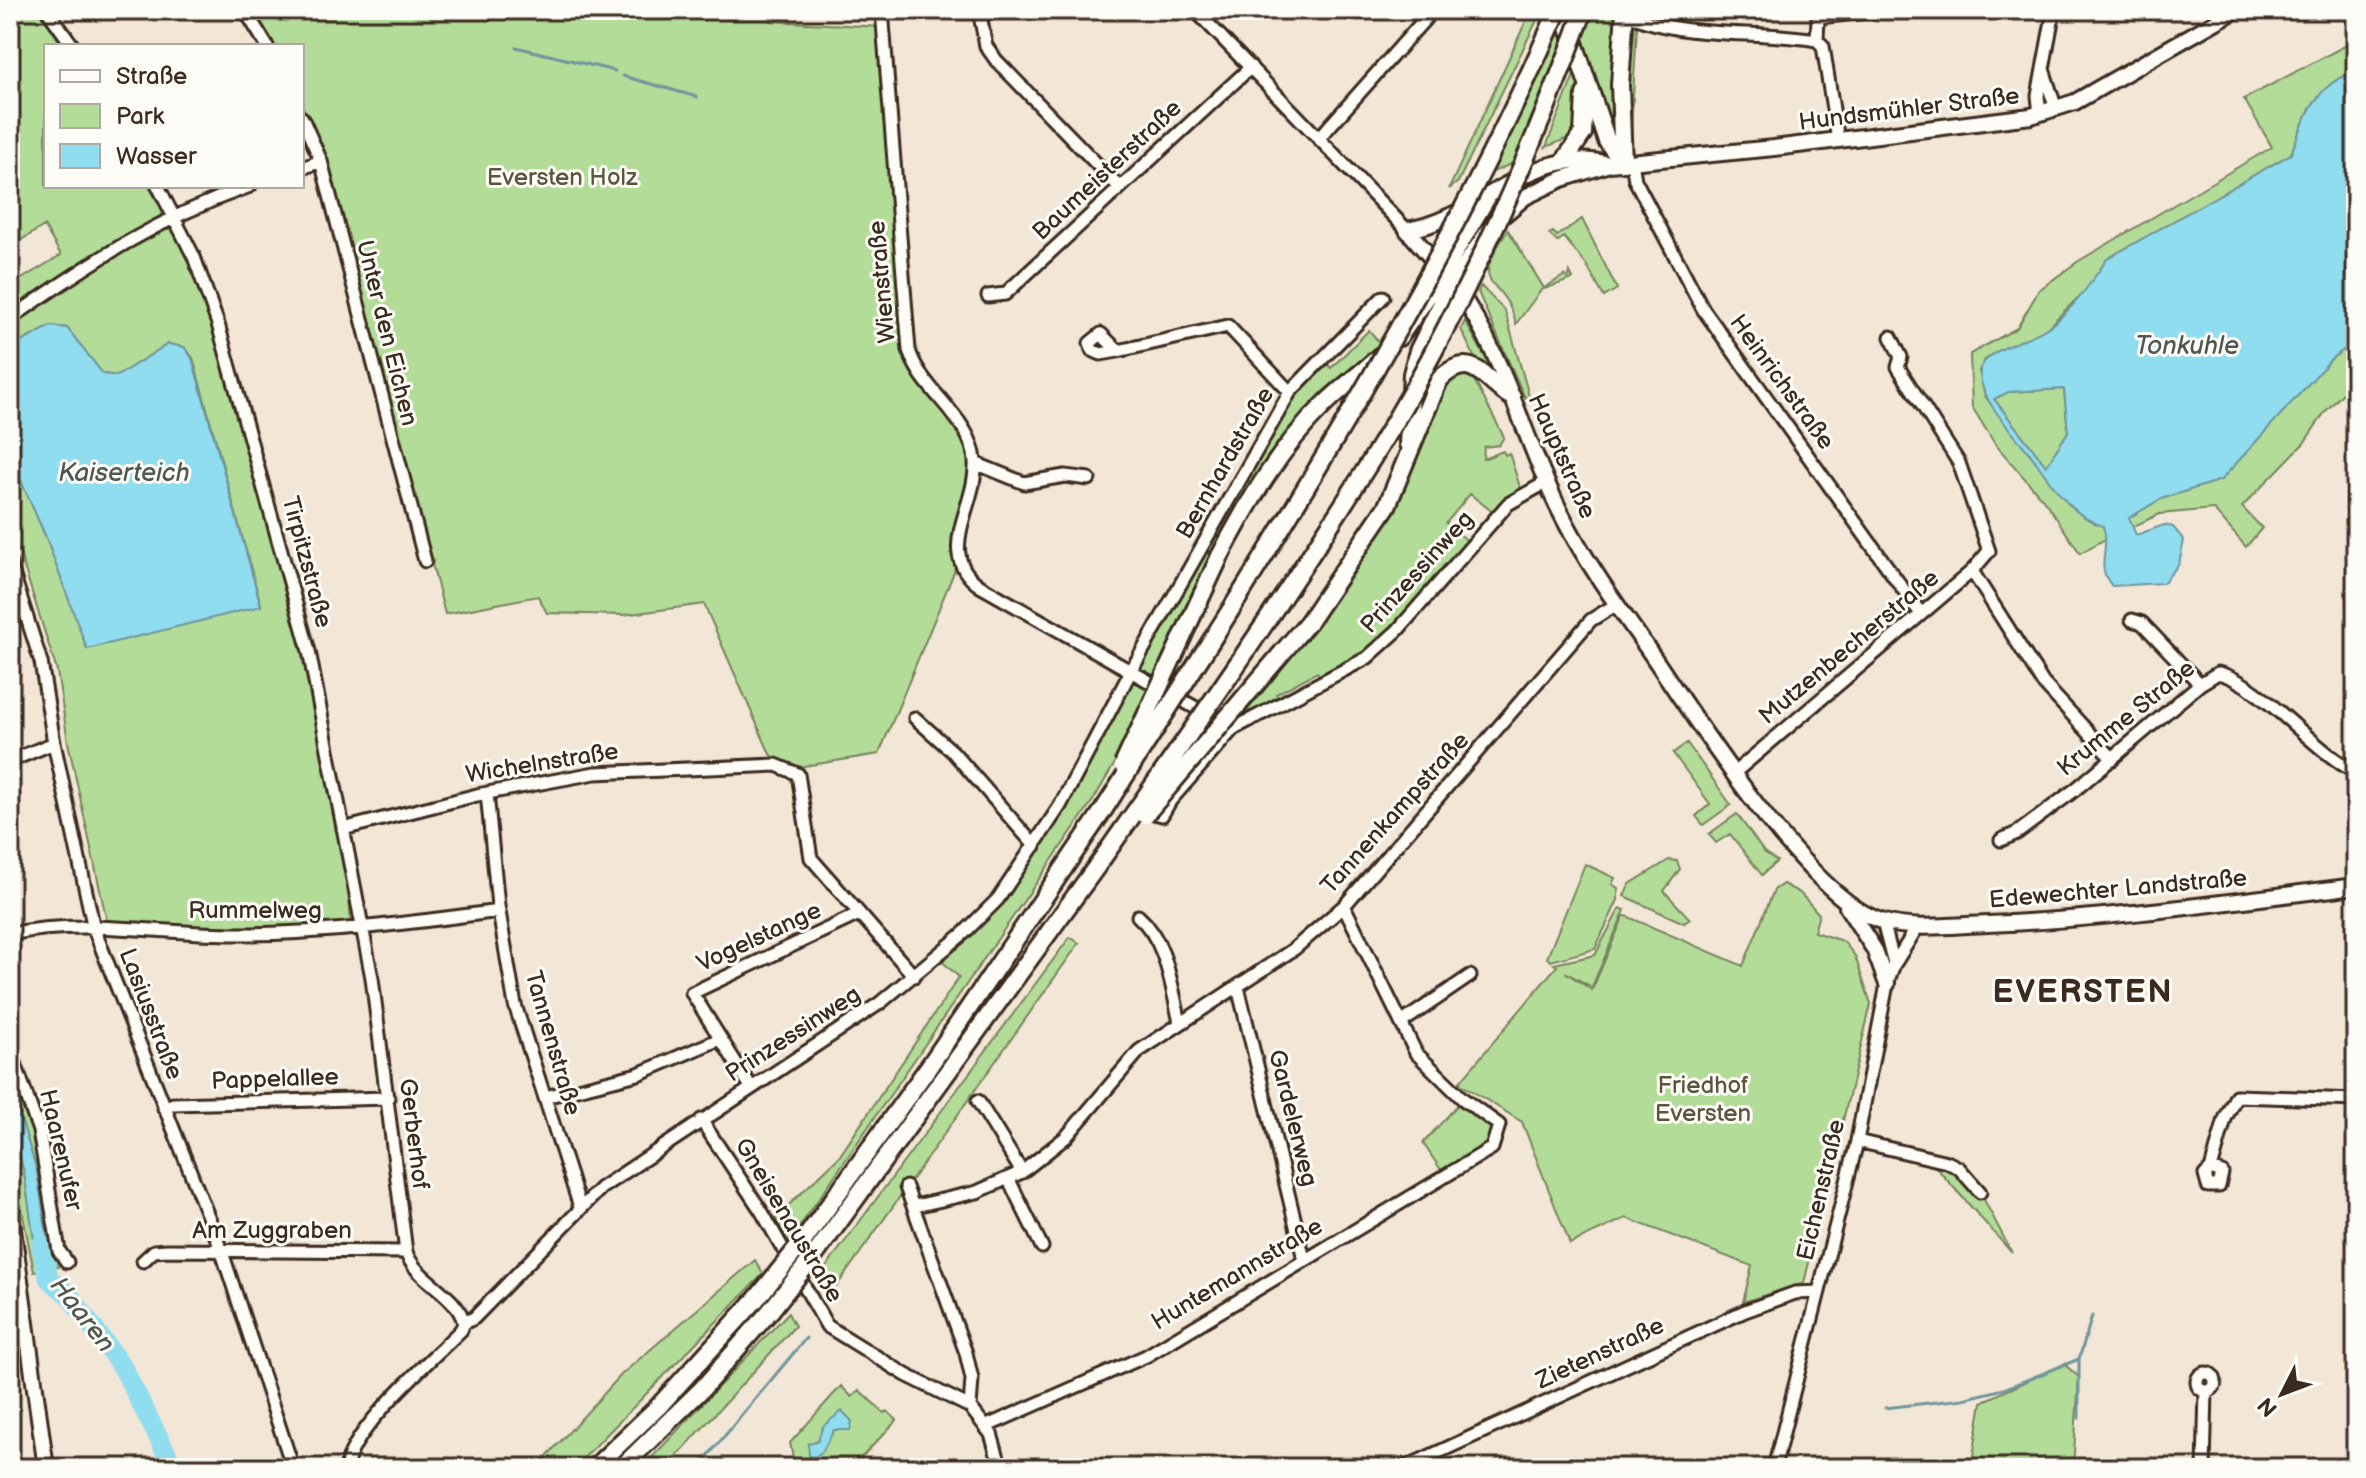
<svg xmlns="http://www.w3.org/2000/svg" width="2366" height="1478" viewBox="0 0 2366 1478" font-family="'Balsamiq Sans',sans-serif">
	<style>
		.green { fill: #b3dc99; stroke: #77835c; stroke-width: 2 }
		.water { fill: #91ddf0; stroke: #6f959c; stroke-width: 2; fill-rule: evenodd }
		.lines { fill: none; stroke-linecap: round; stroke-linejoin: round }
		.stream { stroke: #6f959c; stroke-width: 3 }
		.river { stroke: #91ddf0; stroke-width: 20 }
		.minor-casing { stroke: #3b2a1e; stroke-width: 17 }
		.major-casing { stroke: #3b2a1e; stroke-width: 20 }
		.highway-casing { stroke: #3b2a1e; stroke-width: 22 }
		.minor { stroke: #fdfcf7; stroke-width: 11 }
		.major { stroke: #fdfcf7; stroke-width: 14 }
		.highway { stroke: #fdfcf7; stroke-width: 16 }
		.highway-bridge-casing { stroke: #3b2a1e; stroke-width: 22; stroke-linecap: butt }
		.highway-bridge { stroke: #fdfcf7; stroke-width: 16 }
		.labels { text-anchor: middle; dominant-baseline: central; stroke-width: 6; stroke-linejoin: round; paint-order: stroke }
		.street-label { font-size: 24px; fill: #3b2a1e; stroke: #fdfcf7 }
		.park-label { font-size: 24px; fill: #59563d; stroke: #fdfcf7 }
		.water-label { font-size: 26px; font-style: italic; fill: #505752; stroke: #fdfcf7 }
		.district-label { font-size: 32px; font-weight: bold; letter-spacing: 2px; fill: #3b2a1e; stroke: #fdfcf7 }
	</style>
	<rect width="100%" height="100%" fill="#f2e6d6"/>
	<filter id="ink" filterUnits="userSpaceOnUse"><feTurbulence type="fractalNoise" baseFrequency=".0125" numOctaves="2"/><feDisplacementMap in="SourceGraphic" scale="16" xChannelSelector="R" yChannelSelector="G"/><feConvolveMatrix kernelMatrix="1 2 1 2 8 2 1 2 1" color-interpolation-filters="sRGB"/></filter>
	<g filter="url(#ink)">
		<path class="green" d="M10 10H40L62 46H46V186H148L163 209 160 216 72 268 75 272 174 215 194 257 302 621 343 829 351 923 346 926 240 928 107 922 68 742 57 671 19 551 10 534V456L45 535 87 648 261 605 193 358 184 347 168 344 117 376 103 374 67 328 51 326 10 348V286L61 255 44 226 10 247Z
			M251 10H776L771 21 882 27 909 350 974 454 954 572 879 754 792 768 770 754 704 604 623 615 547 613 538 596 445 614 326 156 302 105V46H272Z
			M1531 10H1542L1458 182 1449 189Z
			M1555 10H1638L1631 131 1576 135 1546 147 1574 75 1563 39 1513 163 1493 172 1559 31Z
			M2356 40V71C2317 83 2303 119 2291 154L2107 259 2089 287 2046 329 1985 360 1979 371 1985 396 2065 499 2103 526 2107 538 2080 553 2046 503 1995 444 1972 407 1970 354 2017 328 2039 290 2077 262 2272 147 2244 99Z
			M1582 219 1617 289 1604 297 1587 266 1564 237 1557 242 1549 234 1553 232 1557 236Z
			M1508 230 1544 288 1565 275 1568 279 1570 272 1573 279 1541 290 1516 324C1503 272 1465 293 1508 230Z
			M1481 286 1505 311 1529 396 1525 398 1478 292Z
			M1465 321 1494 373 1477 363 1461 329Z
			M1369 330 1383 347 1286 448 1150 703 1094 799 789 1242 775 1218 839 1157 959 977 937 957 1023 865 1260 443 1321 357 1331 368Z
			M2356 341V379L2325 412 2304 443 2242 507 2262 528 2246 547 2213 509 2160 514 2132 527 2128 518 2161 499 2221 480 2331 359Z
			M1470 372 1504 437 1499 445 1484 447 1483 459 1503 451 1505 455 1509 453 1520 487 1494 513 1470 494 1446 523 1469 542 1382 642 1365 657 1321 679 1317 672 1276 694 1278 700 1245 713C1301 647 1356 580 1396 502 1418 460 1422 411 1454 374Z
			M2064 389 2068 432 2046 466 1994 399 2008 392Z
			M1687 743 1731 805 1703 825 1696 816 1710 804 1673 753Z
			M1737 814 1764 852 1777 861 1762 875 1730 834 1716 843 1709 834Z
			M1669 860 1677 861 1680 869 1664 891 1690 919 1684 923 1624 896 1630 884Z
			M1585 864 1615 878 1612 884 1618 888V900L1595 949 1551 961 1547 958Z
			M1783 884 1800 893 1819 914 1814 932 1843 941 1855 956 1871 1004 1804 1283 1743 1302 1752 1266 1626 1218 1570 1244 1522 1122 1459 1083 1557 966 1554 964 1595 955 1620 908 1625 910 1592 987 1565 972 1592 990 1624 915 1743 966 1774 890Z
			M1070 937 1079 943 829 1297 818 1278Z
			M10 1059C37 1126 49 1196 58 1267L52 1268 49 1256 37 1171 10 1084Z
			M1463 1099 1499 1125 1492 1148 1445 1176 1423 1143Z
			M10 1122 24 1172 39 1271 34 1272 10 1149Z
			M1856 1146 1947 1162 1980 1192 2012 1253 1933 1164Z
			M755 1260 763 1274 574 1468H536L622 1374Z
			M788 1313 795 1326 666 1468H642Z
			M2064 1364 2079 1377 2073 1468H1971L1982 1402Z
			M841 1386 852 1397 859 1390 884 1413 887 1411 897 1420 860 1459 863 1462 857 1468H795L790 1443Z"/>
		<path class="water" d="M2356 71V341L2331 359 2221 480 2161 499 2129 518 2136 535 2164 525 2173 527 2184 540 2179 564 2163 583 2112 586C2094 566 2111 549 2103 526 2071 517 2050 481 2031 455 2014 433 1981 403 1980 373 1979 352 2026 340 2042 331 2069 316 2091 283 2107 259L2291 154C2304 119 2316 83 2356 71ZM2064 389 2068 432 2046 466 1994 399 2008 392Z
			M51 326 67 328 103 374 117 376 168 344 184 347 192 358 261 606 87 649 45 535 10 456V348Z
			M10 1084 37 1171 52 1269 39 1271 37 1260 24 1172 10 1122Z
			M842 1411 852 1421 850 1430H834L822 1452 814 1457 809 1456 808 1444 818 1440 823 1426Z"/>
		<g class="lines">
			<path class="stream" d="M1331 19 1339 10
				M516 47 615 71
				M623 76 697 97
				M1885 1408 1963 1399 2004 1389 2079 1359
				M2079 1418V1359L2092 1316
				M698 1468 806 1338"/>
			<path class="river" d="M41 1245 49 1279 69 1295 123 1368 174 1468"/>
			<g class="minor-casing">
				<path id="minor" d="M47 10 73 46
					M245 10 267 46
					M882 10 909 350C921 391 972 418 975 461 978 505 933 553 980 586L1233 729
					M979 10 986 46 996 60 1120 188
					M1195 10 1407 230
					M1638 10 1637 18C1694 39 1757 30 1817 40L1818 17 1889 10
					M1817 40 1823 46 1838 141
					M2043 69 2056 109
					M2040 114 2038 96 2054 10
					M302 118 321 161 425 561
					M1320 137 1433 10
					M1632 162 1635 180 1703 309 1921 614
					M302 168 321 161
					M158 186 194 257 218 324 309 651 372 978 406 1252C416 1281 457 1293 464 1323
					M988 296 1005 294 1251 67
					M10 319C91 262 156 219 250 186
					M1118 351 1101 334 1090 343 1092 350 1101 354 1118 351 1228 326 1290 392
					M975 463 1024 483 1065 476 1089 479
					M10 564 41 662 54 743 94 929 221 1249 293 1468
					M1972 571 2043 683 2113 759
					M2132 620 2142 623 2200 684
					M915 718 953 752 1035 846
					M10 761 54 743
					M1734 773 1972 571 1989 551 1959 463 1898 367 1901 357 1891 337
					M487 793 498 906 515 1005 580 1207
					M1170 801 1162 815 1151 812 1153 803 1170 801 1233 729 1367 658 1397 631 1508 504 1545 483
					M343 829 477 795 595 773 776 765 798 774 811 858 914 976
					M2001 840 2017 833 2076 789 2200 684 2218 673C2260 682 2316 754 2356 772
					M1138 916C1167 941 1171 986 1180 1022
					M10 934C83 918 162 934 237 934 326 934 411 923 499 911
					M1895 963 1918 926
					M1238 987 1304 1259
					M1401 1023 1470 976
					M10 1049 39 1131 59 1251 67 1262
					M751 1087 692 993 859 914
					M545 1097 638 1074 720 1039
					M978 1101 1022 1172
					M164 1108 173 1104 388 1098
					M701 1120 762 1212 827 1326 906 1375 970 1407 991 1434 1001 1468
					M1857 1141 1947 1162 1959 1168 1980 1192
					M2211 1169 2222 1173 2219 1186H2208L2205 1175 2211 1169 2225 1119 2236 1096 2356 1100
					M1008 1178 1042 1247
					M906 1187 966 1353 972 1379 970 1407
					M915 1206 977 1192 1022 1172 1066 1137 1139 1051 1294 949 1344 906 1591 620 1617 604
					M143 1261 154 1251 167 1250 406 1252
					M2197 1382a9 9 0 1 1 18 0a9 9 0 1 1-18 0Z
					M987 1426 1146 1356 1492 1148 1499 1125 1463 1099 1416 1053 1344 906
					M347 1468C347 1433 434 1357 461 1330L464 1323 474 1318 601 1188 880 1003 964 933 998 899 1060 806 1131 671 1290 392 1383 297
					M1404 1468 1745 1311 1795 1293 1819 1292
					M1774 1468 1856 1146 1887 984 1894 964 1883 922
					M2204 1468 2206 1391"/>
			</g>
			<g class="major-casing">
				<path id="major" d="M1407 230 1441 269
					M1407 230C1479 219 1531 143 1609 164
					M1444 272 1486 201
					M1452 283 1493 224 1525 197 1562 179 1609 164 1774 148 2031 116 2075 102 2236 10
					M1457 289C1507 359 1525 446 1565 521 1590 569 1623 613 1654 658 1698 723 1809 898 1881 921 1915 931 1953 925 1988 924 2111 919 2234 901 2356 886
					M1847 907 1874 949 1887 984
					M10 1208 46 1468"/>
			</g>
			<g class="highway-casing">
				<path id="highway" d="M1563 10 1607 141 1623 163
					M1565 160 1583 133 1585 94
					M1623 163 1620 85 1625 10
					M1399 337 1444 272
					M1408 444 1412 374 1418 351 1452 283
					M1220 556C1249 501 1280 448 1324 405 1342 387 1362 373 1380 356
					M1309 621 1387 506 1439 380C1473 346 1485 383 1512 397
					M804 1240 930 1065 1104 809
					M817 1252 1097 866
					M594 1468 658 1407 758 1297
					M621 1468 702 1389 771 1310"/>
			</g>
			<use href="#minor" class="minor"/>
			<use href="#major" class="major"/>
			<use href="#highway" class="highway"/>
			<g class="highway-bridge-casing">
				<path id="highway-bridge" d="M1123 765 1220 556
					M1104 809C1269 552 1436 290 1558 10
					M1145 815 1309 621
					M1097 866C1191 732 1286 597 1372 459 1459 318 1527 165 1584 10
					M758 1297 804 1240
					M771 1310 817 1252"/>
			</g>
			<use href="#highway-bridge" class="highway-bridge"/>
		</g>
	</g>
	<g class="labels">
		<g class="street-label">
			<text transform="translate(1909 109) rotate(-7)">Hundsmühler Straße</text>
			<text transform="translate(1107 170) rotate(-43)">Baumeisterstraße</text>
			<text transform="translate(882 282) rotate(-95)">Wienstraße</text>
			<text transform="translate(387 333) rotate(76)">Unter den Eichen</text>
			<text transform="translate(1782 382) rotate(54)">Heinrichstraße</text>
			<text transform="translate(1562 456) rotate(66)">Hauptstraße</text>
			<text transform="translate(1225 463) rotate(-60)">Bernhardstraße</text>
			<text transform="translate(307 562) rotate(75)">Tirpitzstraße</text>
			<text transform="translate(1417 572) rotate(-48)">Prinzessinweg</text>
			<text transform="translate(1849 647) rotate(-40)">Mutzenbecherstraße</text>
			<text transform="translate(2126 718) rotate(-39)">Krumme Straße</text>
			<text transform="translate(542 763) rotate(-9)">Wichelnstraße</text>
			<text transform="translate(1395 813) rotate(-48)">Tannenkampstraße</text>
			<text transform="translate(2118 889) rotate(-5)">Edewechter Landstraße</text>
			<text x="255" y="910">Rummelweg</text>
			<text transform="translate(759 937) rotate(-25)">Vogelstange</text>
			<text transform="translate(151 1014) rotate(69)">Lasiusstraße</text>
			<text transform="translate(793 1034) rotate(-33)">Prinzessinweg</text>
			<text transform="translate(553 1043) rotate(74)">Tannenstraße</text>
			<text transform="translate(275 1079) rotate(-2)">Pappelallee</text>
			<text transform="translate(1293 1118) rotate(76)">Gardelerweg</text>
			<text transform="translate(414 1134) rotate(83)">Gerberhof</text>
			<text transform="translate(61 1150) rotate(77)">Haarenufer</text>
			<text transform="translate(1821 1190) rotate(-77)">Eichenstraße</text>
			<text transform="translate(789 1220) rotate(59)">Gneisenaustraße</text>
			<text x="272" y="1230">Am Zuggraben</text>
			<text transform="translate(1237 1274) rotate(-31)">Huntemannstraße</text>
			<text transform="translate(1600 1353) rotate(-25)">Zietenstraße</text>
		</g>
		<g class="park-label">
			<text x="562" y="177">Eversten Holz</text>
			<text x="1703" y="1085">Friedhof<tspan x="1703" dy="28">Eversten</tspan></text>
		</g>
		<g class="water-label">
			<text x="2187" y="346">Tonkuhle</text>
			<text x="124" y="473">Kaiserteich</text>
			<text transform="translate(82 1315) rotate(52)">Haaren</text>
		</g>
		<g class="district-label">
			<text x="2083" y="992">EVERSTEN</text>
		</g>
	</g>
	<rect width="2366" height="1478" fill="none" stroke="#fdfcf7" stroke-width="40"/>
	<rect x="20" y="20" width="2326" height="1438" fill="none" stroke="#3b2a1e" stroke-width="3" filter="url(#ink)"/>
	<rect x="44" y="44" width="260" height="144" fill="#fdfcf7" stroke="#afa8a0" stroke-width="2"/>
	<rect x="60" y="70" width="40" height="12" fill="#fdfcf7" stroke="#afa8a0" stroke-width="2"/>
	<text x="116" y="84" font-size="24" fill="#3b2a1e">Straße</text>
	<rect x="60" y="104" width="40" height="24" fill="#b3dc99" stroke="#afa8a0" stroke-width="2"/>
	<text x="116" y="124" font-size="24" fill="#3b2a1e">Park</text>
	<rect x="60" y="144" width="40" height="24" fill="#91ddf0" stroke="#afa8a0" stroke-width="2"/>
	<text x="116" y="164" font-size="24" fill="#3b2a1e">Wasser</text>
	<g transform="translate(2282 1394) rotate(228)" stroke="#fdfcf7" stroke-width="6" paint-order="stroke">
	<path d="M0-6L14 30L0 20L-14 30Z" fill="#3b2a1e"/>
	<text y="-12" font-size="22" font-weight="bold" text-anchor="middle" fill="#3b2a1e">N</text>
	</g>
</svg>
